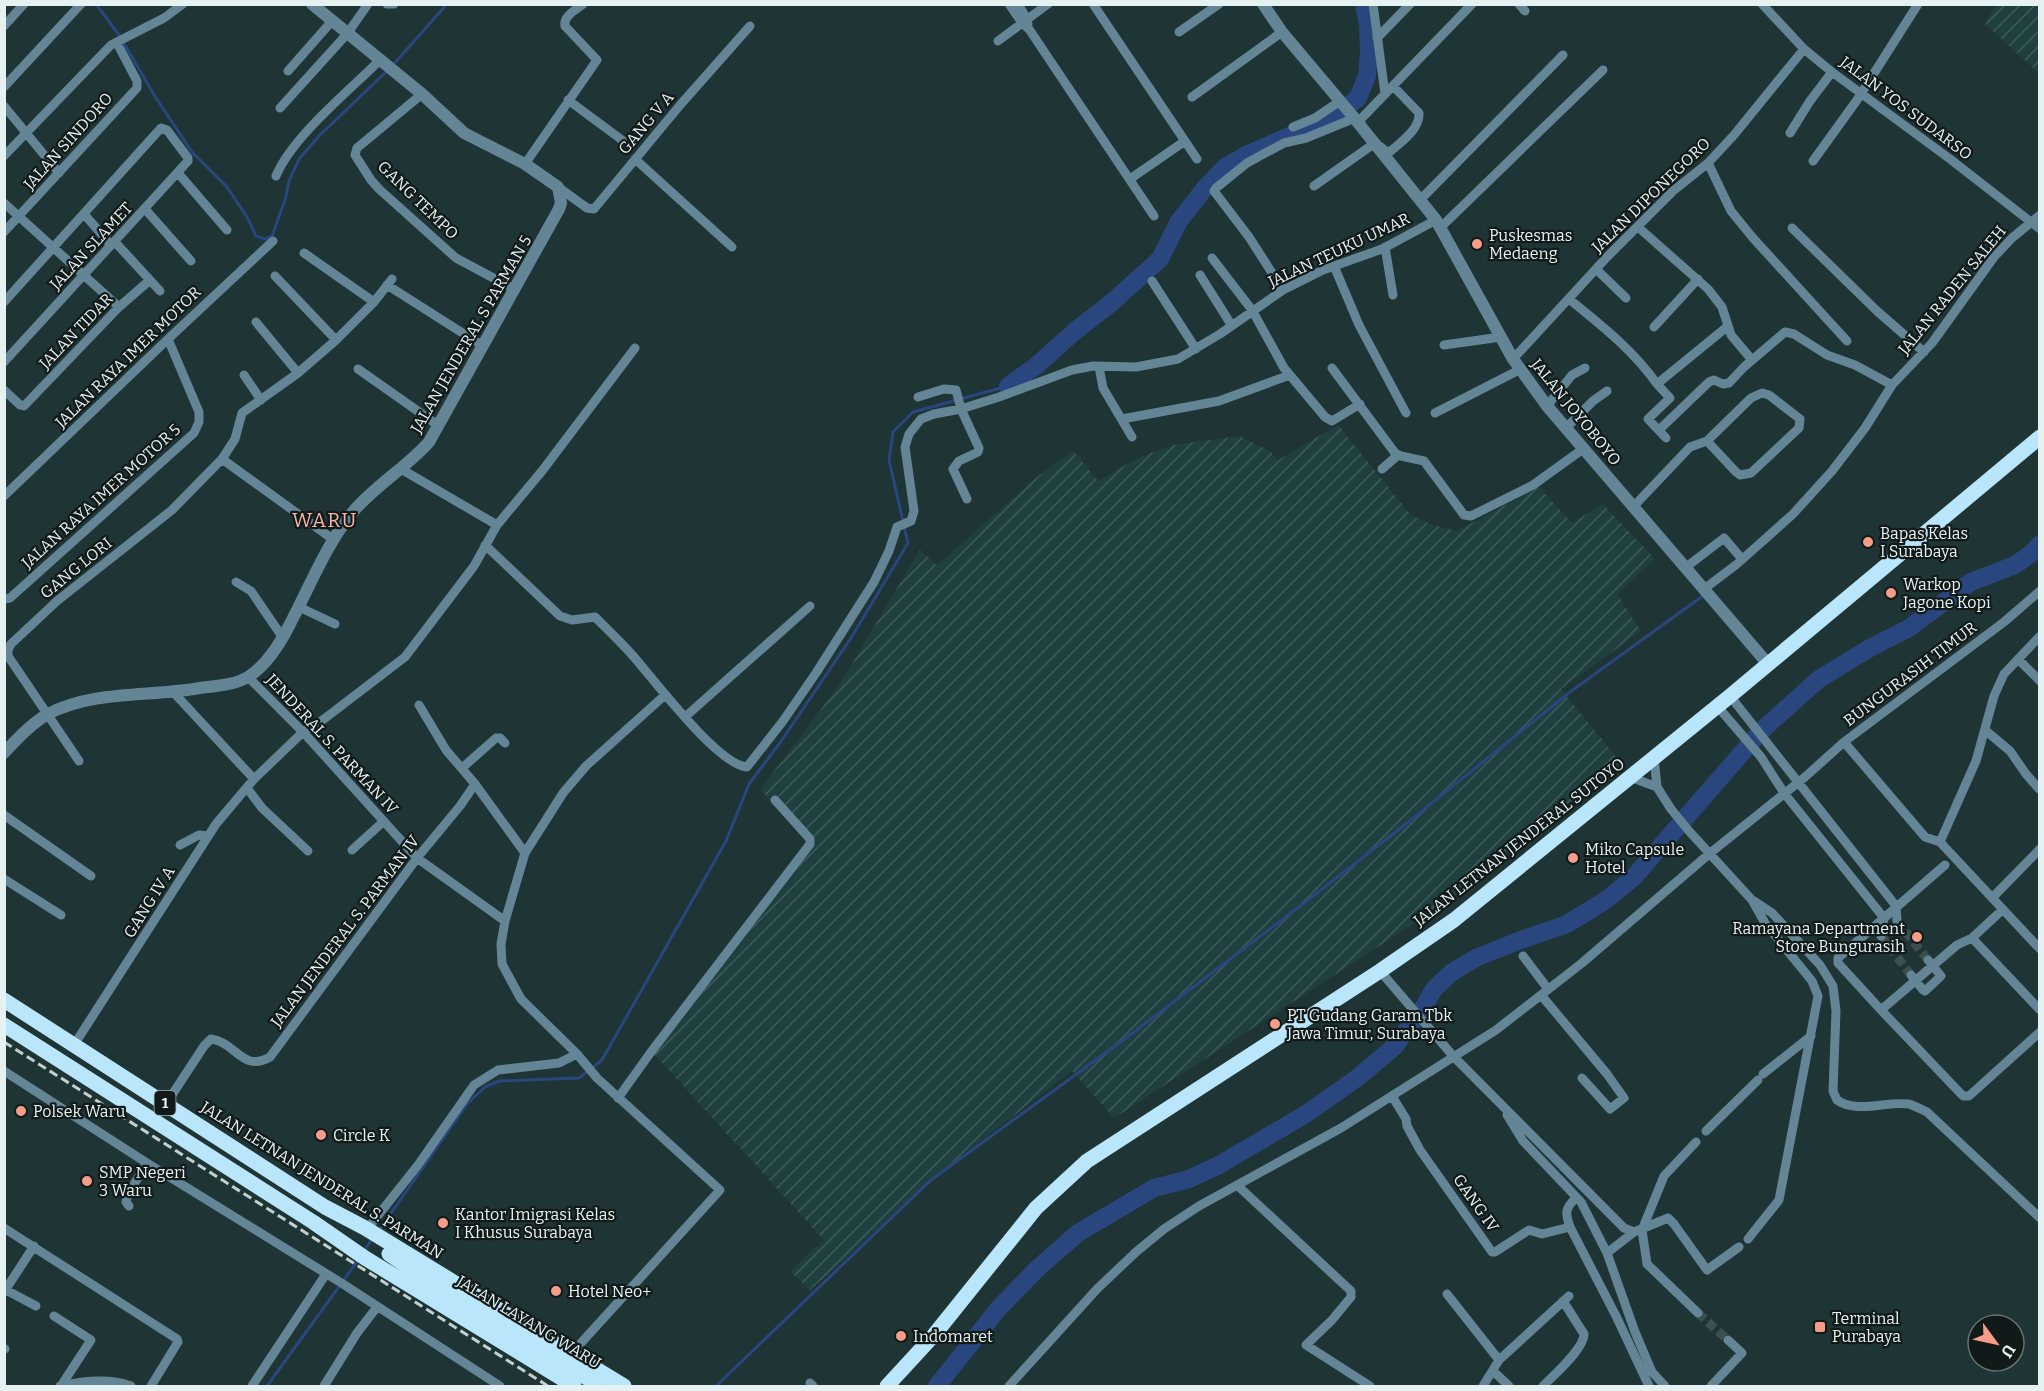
<svg xmlns="http://www.w3.org/2000/svg" width="2044" height="1391" viewBox="0 0 2044 1391" font-family="Bitter,serif">
	<style>
		.industrial { fill: url(#industrial-furrows) }
		.lines { fill: none; stroke-linecap: round; stroke-linejoin: round }
		.stream { stroke: #29467e; stroke-width: 3 }
		.river { stroke: #29467e; stroke-width: 18 }
		.minor-tunnel { stroke: #3d5050; stroke-width: 9; stroke-dasharray: 9 4.5; stroke-linecap: butt }
		.minor { stroke: #638595; stroke-width: 9 }
		.tertiary { stroke: #638595; stroke-width: 12 }
		.trunk { stroke: #bae6fb; stroke-width: 15 }
		.rail { stroke: #c3d0d0; stroke-width: 3; stroke-dasharray: 9 4.5; stroke-linecap: butt }
		.poi-dot { fill: #f49e8a; stroke: #111919; stroke-width: 2 }
		.labels { text-anchor: middle; dominant-baseline: central; stroke-width: 4.5; stroke-linejoin: round; paint-order: stroke }
		.shield { fill: #111919; stroke: #a6b1b1; stroke-width: 1.5 }
		.shield-label { font-size: 15px; font-weight: bold; fill: #e6f2f2 }
		.street-label { font-size: 16px; fill: #e6f2f2; stroke: #111919 }
		.poi-label { font-size: 16px; fill: #e6f2f2; stroke: #111919; text-anchor: start }
		.quarter-label { font-size: 20px; letter-spacing: 1.5px; fill: #f6b4a5; stroke: #111919 }
	</style>
	<defs>
		<pattern id="industrial-furrows" width="10" height="10" patternUnits="userSpaceOnUse" patternTransform="scale(1.5)"><rect width="10" height="10" fill="#203f3f"/><path d="M-1 1l2-2M0 10L10 0M9 11l2-2" fill="none" stroke="#405b5b"/></pattern>
	</defs>
	<rect width="100%" height="100%" fill="#1f3434"/>
	<path class="industrial" d="M1996 5H2039V73L1985 24Z
		M1338 425 1411 515 1430 524 1457 531 1539 487 1572 523 1603 504 1655 559 1617 594 1641 631 1561 689 1621 763 1447 902 1114 1118 1072 1071 952 1163 810 1290 790 1271 824 1240 654 1054 813 845 760 790 840 684 920 550 937 565 1036 478 1073 450 1098 481 1138 458 1173 445 1239 436 1270 451 1278 460Z"/>
	<g class="lines">
		<path class="stream" d="M96 4 119 35 156 98 192 152 227 187 247 217 256 236 265 239 272 236 286 197 289 181 299 159 320 135 387 71
			M392 66 447 4
			M378 1232 467 1104 485 1087 499 1081 579 1078 602 1060 726 841 749 784 782 740 851 638 908 543 889 460 893 432 913 412 1008 386
			M364 1251 372 1239
			M267 1386 359 1259
			M716 1386 931 1180 1126 1038 1304 903 1402 827 1570 692 1704 595"/>
		<path class="river" d="M1008 386 1036 366 1075 331 1110 304 1160 259 1179 221 1205 188 1225 167 1246 155 1335 116 1358 98 1367 76 1369 53 1368 25 1364 4
			M937 1386 998 1309 1038 1268 1078 1233 1154 1188 1189 1179 1219 1165 1306 1114 1357 1078 1394 1047 1422 1010 1434 989 1452 972 1478 957 1518 941 1567 924 1606 900 1634 877 1761 731 1819 679 1870 648 1909 628 1971 582 2015 565 2033 552 2040 544"/>
		<path class="minor-tunnel" d="M1897 921 1928 960
			M1881 936 1911 975
			M1698 1313 1728 1340"/>
		<path class="minor" d="M387 4H394
			M1009 4 1022 23 1029 29 1154 216
			M1018 4 1027 19 1028 24
			M1093 4 1197 159
			M1373 4 1385 94
			M1519 4 1525 11
			M1762 4 1804 49 1832 72 1950 159 2040 229
			M4 26 24 4
			M1179 32 1219 4
			M1377 38 1410 4
			M998 41 1048 4
			M115 43 164 18 183 4
			M288 71 332 21
			M4 87 81 4
			M422 94 357 148 355 155 371 180 379 189 456 258 514 289
			M1192 97 1282 32
			M568 100 622 140
			M4 106 59 173
			M280 108 347 34 368 4
			M1358 122 1472 4
			M1293 127 1315 118 1340 101
			M1790 133 1810 101 1832 72
			M1381 147 1385 151H1391C1402 141 1420 129 1419 113L1393 86
			M4 156 111 45 115 43 118 45 137 81V88L4 232
			M635 159 732 247
			M1813 161 1857 100 1918 4
			M1708 163 1731 211 1753 238 1847 341
			M525 164 597 60 565 26C563 16 576 10 583 4
			M178 173 227 230
			M276 176C292 137 349 91 380 60
			M1130 179 1185 141
			M1314 186 1375 143
			M558 187 587 208 594 209 681 104 750 26
			M1420 200 1563 55
			M4 203 119 307
			M145 209 191 261
			M84 214 111 245
			M1638 227 1708 289 1722 307 1731 335 1752 360
			M1440 228 1603 70
			M1792 228 1877 311 1924 352
			M115 242 160 291
			M1385 247 1393 295
			M304 253 374 302
			M1212 258 1252 310 1284 368 1325 417 1332 421 1360 404
			M1334 266 1359 325 1406 413
			M1596 269 1626 298
			M1200 275 1232 326
			M275 276 336 340
			M1152 281 1196 349
			M387 285 483 346
			M1283 290 1249 237 1214 191 1216 188 1247 163 1284 143 1306 138 1355 118
			M1569 299C1601 325 1633 350 1657 384
			M4 302 161 128 167 130 188 158V161L4 362
			M256 322 298 373
			M1654 327 1698 279
			M1444 345 1501 337
			M1513 359 1607 257 1673 191 1708 163 1734 135 1804 49
			M1099 367 1103 388 1132 437
			M1332 368 1395 453 1401 456 1424 461 1464 515 1471 516 1533 485 1583 449
			M358 369 439 426
			M244 375 261 400
			M4 390 20 405 24 406 119 307 150 280
			M918 397 944 389 956 390 961 409 979 448 978 452 959 461 953 469 967 499
			M1547 406 1572 375 1585 368
			M1435 413 1521 369
			M1122 419 1219 401 1290 375
			M1566 428 1593 401 1607 391
			M1659 430 1709 382 1714 380 1723 384 1729 383 1744 367 1785 332 1794 334 1827 355 1855 365 1892 385
			M1666 438 1648 419 1670 398 1657 384 1728 326
			M222 459 334 540
			M401 469 497 525
			M1382 469 1398 455
			M4 496 168 339 273 241
			M1633 507 1690 447 1707 441 1736 472 1740 475 1751 473 1799 428 1800 419 1769 395 1762 393 1751 398 1707 441
			M485 545 560 616 572 620 595 617C608 630 622 643 634 657 654 680 718 765 747 767L783 721 816 673 874 582 889 551 897 527 911 521 914 511 905 447 909 434 921 419 934 414 961 409 999 397 1072 370 1093 366 1136 367 1178 359 1220 334 1283 290 1323 270 1382 249 1436 220
			M1685 568 1724 538 1742 559
			M236 582 251 591 283 638
			M1704 589 1737 564 1793 514 1832 471 1865 428 1892 385 1932 343 1994 257 2012 238 2040 215
			M4 599 10 598 194 433 199 422V412L168 339
			M299 607 335 624
			M2018 659 2040 681
			M248 677 303 732 417 858 505 921
			M174 693 254 779
			M1730 696 1896 906 1897 921
			M1717 706 1761 757 1784 793 1884 918 1881 936
			M685 717 810 606
			M1985 730 2010 751 2026 774 2039 789
			M1844 742 1925 837 1940 842 2040 949
			M1654 757 1657 787 1671 809 1689 831 1752 900 1765 923 1812 981 1818 996 1779 1200 1748 1239
			M79 761 8 656V650L11 644 57 601 172 510 222 459 235 439 242 413 298 373 336 340 374 302 392 279
			M462 768 496 738H500L505 743
			M1630 777 1657 787
			M475 784 525 853
			M247 788 262 808 308 851
			M4 815 91 876
			M1940 842 1976 761 1994 696 2004 674 2040 636
			M180 845 199 835 208 836
			M352 850 384 821
			M4 879 61 915
			M1992 898 2040 849
			M1754 901 1772 913 1820 965 1833 986 1836 1011 1833 1091 1837 1100C1857 1114 1886 1101 1909 1104 1915 1106 1921 1109 1927 1112L2040 1218
			M1972 938 2000 912
			M1523 956 1548 989
			M1380 971 1454 1057 1624 1228 1634 1232
			M1911 975 1923 990 1925 991 1941 976 1928 960
			M1541 995 1607 1074 1624 1098 1610 1109 1582 1078
			M1881 1010 1838 963V958L1945 865
			M2040 1010 1972 938 1957 945 1881 1010 1963 1096H1969L2040 1032
			M74 1045 216 824 254 779 303 732 324 719 405 657 474 566 497 525 542 471 635 348
			M4 1071 147 1163 343 1284 500 1386
			M1763 1074 1811 1036
			M1392 1096 1406 1119 1407 1126 1420 1150 1492 1252H1495L1529 1230 1542 1234 1570 1227
			M618 1098 651 1052 810 844V839L775 800
			M166 1104 204 1046 211 1039C236 1042 242 1073 270 1057L417 858 460 806 475 784 446 750 419 705
			M1507 1115 1523 1141 1581 1202 1607 1253 1635 1332 1652 1372 1665 1386
			M1706 1131 1758 1080
			M1696 1142 1664 1176 1642 1230 1647 1264 1698 1313
			M1238 1186 1351 1291V1297L1332 1320 1306 1345 1370 1386
			M1576 1198C1565 1208 1565 1213 1570 1227L1616 1316 1649 1386
			M129 1206 126 1202 128 1194 147 1163
			M372 1223 418 1165 474 1085 498 1070 559 1063 577 1054
			M4 1228 177 1339 178 1342 151 1386
			M1607 1253 1634 1232 1668 1218 1674 1224 1707 1270 1739 1247
			M6 1290 36 1306
			M4 1292 34 1246
			M1447 1294 1499 1360
			M54 1316 91 1340 61 1386
			M4 1349H5
			M571 1354 720 1190 597 1078 577 1054 521 999 502 964 501 944 505 921 525 853 563 793 586 766 665 695
			M1493 1371 1509 1386
			M810 1383 813 1386
			M60 1386C82 1381 110 1378 131 1386
			M252 1386 326 1274
			M324 1386 357 1333 377 1307
			M1009 1386 1097 1289 1136 1252 1164 1229 1199 1206 1341 1128 1496 1030 1582 963 1709 854 1805 777 1844 742 2004 622 2040 591
			M1483 1386 1499 1360 1569 1296
			M1543 1386C1554 1375 1584 1349 1584 1334L1563 1301
			M1711 1386 1742 1353 1728 1340"/>
		<path class="tertiary" d="M1263 4 1282 32 1351 114 1436 220 1513 359 1547 406 1768 664
			M4 753C17 739 32 723 48 714 94 690 150 697 200 688 215 686 235 685 248 677 267 665 281 642 290 624 308 590 328 541 352 513 374 486 406 468 429 442L559 209 561 203 558 187 525 164 464 133 422 94 312 4"/>
		<path class="trunk" d="M4 1000 325 1207 365 1228 624 1386
			M4 1025 313 1222 365 1258 574 1386
			M389 1254 440 1289 600 1386
			M887 1386 934 1335 1036 1208 1087 1161 1380 971 1454 920 1730 696 2040 437"/>
		<path class="rail" d="M4 1042 548 1386"/>
	</g>
	<g class="poi-dot">
		<circle cx="1477" cy="244" r="6"/>
		<circle cx="1868" cy="542" r="6"/>
		<circle cx="1891" cy="593" r="6"/>
		<circle cx="1573" cy="858" r="6"/>
		<circle cx="1917" cy="937" r="6"/>
		<circle cx="1275" cy="1024" r="6"/>
		<circle cx="21" cy="1111" r="6"/>
		<circle cx="321" cy="1135" r="6"/>
		<circle cx="87" cy="1181" r="6"/>
		<circle cx="443" cy="1223" r="6"/>
		<circle cx="556" cy="1291" r="6"/>
		<rect x="1814" y="1321" width="12" height="12" rx="3"/>
		<circle cx="901" cy="1336" r="6"/>
	</g>
	<g class="labels">
		<rect class="shield" x="154.5" y="1091" width="21" height="24" rx="4.5"/>
		<g class="shield-label">
			<text x="165" y="1103">1</text>
		</g>
		<g class="street-label">
			<text transform="translate(1906 108) rotate(37)">JALAN YOS SUDARSO</text>
			<text transform="translate(646 123) rotate(-50)">GANG V A</text>
			<text transform="translate(68 141) rotate(-48)">JALAN SINDORO</text>
			<text transform="translate(1651 195) rotate(-44)">JALAN DIPONEGORO</text>
			<text transform="translate(418 200) rotate(44)">GANG TEMPO</text>
			<text transform="translate(91 246) rotate(-47)">JALAN SLAMET</text>
			<text transform="translate(1339 250) rotate(-25)">JALAN TEUKU UMAR</text>
			<text transform="translate(1952 290) rotate(-51)">JALAN RADEN SALEH</text>
			<text transform="translate(76 331) rotate(-46)">JALAN TIDAR</text>
			<text transform="translate(471 334) rotate(-60)">JALAN JENDERAL S PARMAN 5</text>
			<text transform="translate(128 357) rotate(-44)">JALAN RAYA IMER MOTOR</text>
			<text transform="translate(1576 412) rotate(51)">JALAN JOYOBOYO</text>
			<text transform="translate(101 496) rotate(-42)">JALAN RAYA IMER MOTOR 5</text>
			<text transform="translate(76 568) rotate(-39)">GANG LORI</text>
			<text transform="translate(1910 674) rotate(-37)">BUNGURASIH TIMUR</text>
			<text transform="translate(332 744) rotate(47)">JENDERAL S. PARMAN IV</text>
			<text transform="translate(1519 842) rotate(-38)">JALAN LETNAN JENDERAL SUTOYO</text>
			<text transform="translate(149 902) rotate(-58)">GANG IV A</text>
			<text transform="translate(345 931) rotate(-53)">JALAN JENDERAL S. PARMAN IV</text>
			<text transform="translate(322 1180) rotate(32)">JALAN LETNAN JENDERAL S. PARMAN</text>
			<text transform="translate(1476 1203) rotate(55)">GANG IV</text>
			<text transform="translate(529 1322) rotate(31)">JALAN LAYANG WARU</text>
		</g>
		<g class="poi-label">
			<text x="1489" y="235">Puskesmas<tspan x="1489" dy="18">Medaeng</tspan></text>
			<text x="1880" y="533">Bapas Kelas<tspan x="1880" dy="18">I Surabaya</tspan></text>
			<text x="1903" y="584">Warkop<tspan x="1903" dy="18">Jagone Kopi</tspan></text>
			<text x="1585" y="849">Miko Capsule<tspan x="1585" dy="18">Hotel</tspan></text>
			<text x="1905" y="928" text-anchor="end">Ramayana Department<tspan x="1905" dy="18">Store Bungurasih</tspan></text>
			<text x="1287" y="1015">PT Gudang Garam Tbk<tspan x="1287" dy="18">Jawa Timur, Surabaya</tspan></text>
			<text x="33" y="1111">Polsek Waru</text>
			<text x="333" y="1135">Circle K</text>
			<text x="99" y="1172">SMP Negeri<tspan x="99" dy="18">3 Waru</tspan></text>
			<text x="455" y="1214">Kantor Imigrasi Kelas<tspan x="455" dy="18">I Khusus Surabaya</tspan></text>
			<text x="568" y="1291">Hotel Neo+</text>
			<text x="1832" y="1318">Terminal<tspan x="1832" dy="18">Purabaya</tspan></text>
			<text x="913" y="1336">Indomaret</text>
		</g>
		<g class="quarter-label">
			<text x="325" y="520">WARU</text>
		</g>
	</g>
	<rect width="2044" height="1391" fill="none" stroke="#e6f2f2" stroke-width="12"/>
	<g transform="translate(1996 1343) rotate(123)"><circle r="28" fill="#111919" stroke="#667070" stroke-width="1.5"/>
	<path d="M0-4.5L10 22L0 15L-10 22Z" fill="#f49e8a"/>
	<text y="-9" font-size="16" font-weight="bold" text-anchor="middle" fill="#e6f2f2">U</text>
	</g>
</svg>
